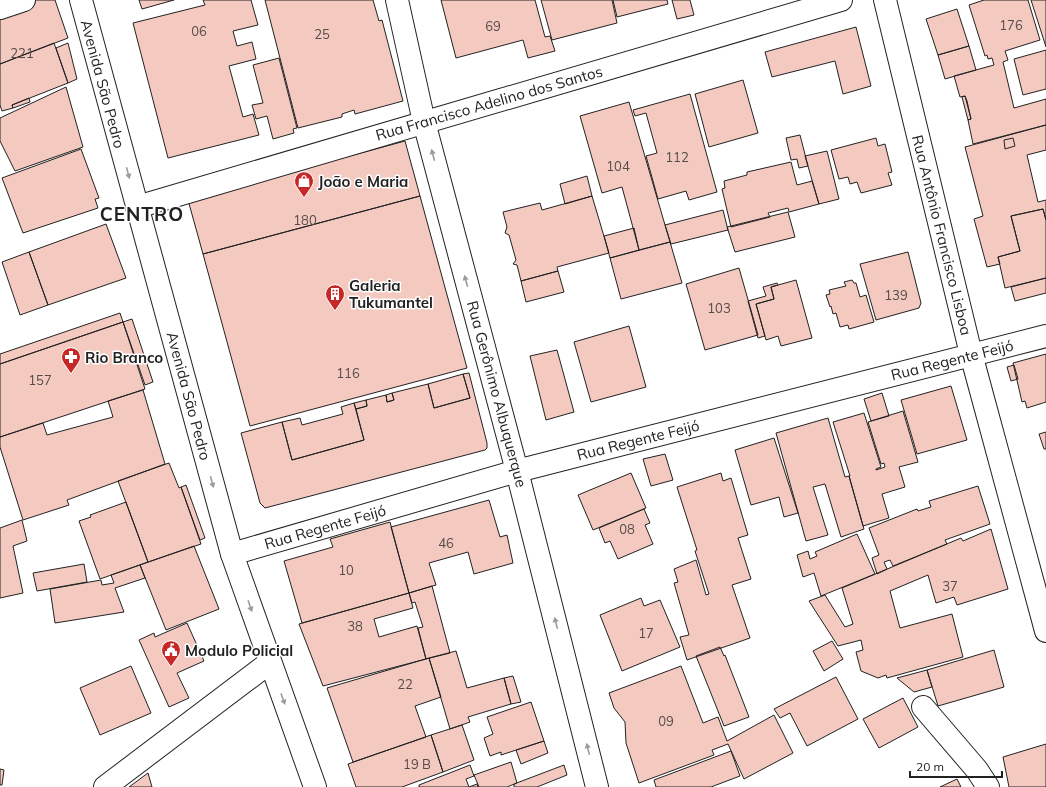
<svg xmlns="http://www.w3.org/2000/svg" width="1046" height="787" viewBox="0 0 1046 787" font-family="Mulish,sans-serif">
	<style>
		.building { fill: #f3c9c0; stroke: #222 }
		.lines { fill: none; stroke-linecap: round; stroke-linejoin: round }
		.minor-casing { stroke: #222; stroke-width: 24 }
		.tertiary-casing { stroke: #222; stroke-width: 24 }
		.minor { stroke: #fff; stroke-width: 22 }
		.tertiary { stroke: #fff; stroke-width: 22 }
		.oneway { fill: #9c9c9c }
		.labels { text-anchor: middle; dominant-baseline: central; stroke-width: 3; stroke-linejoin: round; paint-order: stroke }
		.number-label { font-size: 13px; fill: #564c4a }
		.street-label { font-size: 15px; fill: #222; stroke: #fff }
		.poi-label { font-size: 15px; font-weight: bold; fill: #222; stroke: #fff; text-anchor: start }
		.district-label { font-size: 19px; font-weight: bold; letter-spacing: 1px; fill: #222; stroke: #fff }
	</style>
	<rect width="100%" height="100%" fill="#fff"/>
	<path class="building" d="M31 0H55L68 38 0 64V14Z
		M139 0H174L142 9Z
		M203 0H251L258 25 233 31 237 46 252 42 256 59 229 66 243 117 253 114 259 135 168 158 133 23 205 5Z
		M265 0H373L379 21 382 20 403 101 355 114 354 110 342 114V117L298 128Z
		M441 0H535L545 37 550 36 555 51 528 58 523 40 456 58Z
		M541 0H612L617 23 552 40Z
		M613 0H667L668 4 617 17Z
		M672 0H690L694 15 677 19Z
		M984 0H1028L1040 40 1005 51 1008 60 1003 62 1014 108 1046 99V125L973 144 968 120 971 119 967 101 965 96 960 97 954 76 994 65 992 58 988 59 987 55 985 56 969 5Z
		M1031 0H1046V47Z
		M957 9 969 46 938 55 926 19Z
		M856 27 871 86 843 94 835 61 772 77 765 52Z
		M54 43 68 83 12 105 13 108 2 111 0 105V64Z
		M68 43 77 79 68 83 56 48Z
		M969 46 976 70 945 79 938 55Z
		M1046 50V89L1023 95 1014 59Z
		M279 58 297 128 293 129 294 133 273 139 267 116 256 119 252 105 263 103 253 65Z
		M743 80 758 133 709 147 695 94Z
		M66 87 83 147 15 171 0 141V118Z
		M690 94 717 192 689 200 686 191 658 199 646 156 657 153 646 113 635 116 633 110Z
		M965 96 971 119 968 120 962 97Z
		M29 98 30 102 13 108 12 105Z
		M629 102 670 242 639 250 622 187 602 193 580 116Z
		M1046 125V150L1027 155 1038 202 1046 200V220L1043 209 1011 216 1020 251 998 257 1000 264 987 267 974 219 983 216 965 147Z
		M800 135 808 166 799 168 797 159 791 160 786 138Z
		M876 138 878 146 885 144 892 172 888 173 892 185 861 193 857 182 850 184 848 177 839 179 831 150Z
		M1013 138 1015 146 1005 149 1004 140Z
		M405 141 420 196 203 254 188 200Z
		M81 149 99 198 95 199 98 208 23 233 2 178Z
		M827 151 839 199 819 204 805 156Z
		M791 162 797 185 812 181 819 204 789 212 788 208 768 213 770 217 731 227 722 189 725 188 724 181 747 175V172Z
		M587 176 592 196 565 204 560 184Z
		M420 196 467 368 250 426 203 254Z
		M592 196 609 253 557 267 558 271 521 281 517 265 513 264 516 260 509 235 505 233 507 227 503 212 540 203 542 210Z
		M1043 209 1046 220V278L1005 288 998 257 1020 251 1011 216Z
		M723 210 728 230 671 244 665 225Z
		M788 212 795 237 735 252 727 227Z
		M106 224 126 278 48 305 29 252Z
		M634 228 639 250 610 258 604 236Z
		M670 242 682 283 621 299 610 258Z
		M29 252 48 305 20 315 2 262Z
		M908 252 921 303 919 308 876 320 860 264Z
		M739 268 758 335 705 350 686 284Z
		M558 271 564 292 526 302 521 281Z
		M1046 278V293L1015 301 1011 287Z
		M796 280 812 338 781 346 778 336 766 340 756 304 774 299 771 287Z
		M852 280 854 283H856L860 297 866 295 874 322 849 329 848 325 840 327 836 313 833 314 831 306 830 307 826 295 830 294 829 290 846 286 844 282Z
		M777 283 778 285 771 287 774 299 756 304 765 336 758 338 748 301 766 296 763 287Z
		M120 313 123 322 0 364V354Z
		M132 319 153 382 145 385 123 322Z
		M123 322 145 389 0 437V364Z
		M629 326 646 387 591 402 574 342Z
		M557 350 574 412 546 420 530 356Z
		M1046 354V402L1027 408 1025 401 1022 402 1013 363Z
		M1014 365 1018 379 1011 381 1007 367Z
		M469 373 487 443V448L485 450 265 508 260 503 241 433 282 422 292 460 364 440 356 409 367 406 366 400 386 395 387 402 394 400 392 393 428 384 434 408 470 398 463 374Z
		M463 374 470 398 434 408 428 384Z
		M951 386 967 440 917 454 901 400Z
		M143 390 165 464 67 500 69 505 23 520 0 447V437L43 423 47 435 113 417 108 401Z
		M392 393 394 400 387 402 386 395Z
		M882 393 889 416 871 421 864 399Z
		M366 400 367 406 356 409 354 403Z
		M354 403 364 440 292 460 282 422 300 418 302 425 343 414 341 407Z
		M903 411 918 462 899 467 905 487 882 494 889 518 863 526 849 476H850L833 422 864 413 881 467 876 469V470L885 467 884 463 881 464 868 422Z
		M828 418 845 477 849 476 864 529 841 537 825 484 813 487 828 535 806 541 776 433Z
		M1046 432V449H1044L1039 434Z
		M774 438 798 513 784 517 779 497 751 505 735 450Z
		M665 454 673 480 651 486 643 459Z
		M169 463 179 488 181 487 201 544 148 562 118 481Z
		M631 473 646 508 593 530 578 495Z
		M721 473 723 481 731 478 748 535 738 538 751 579 732 585 750 638 687 660 680 637 689 635 674 583 678 582 674 569 696 560 706 595 709 594 695 551 697 550 677 487Z
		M186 485 205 538 200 540 181 487Z
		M978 486 990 524 945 540 947 544 893 566 890 560 884 562 887 569 877 574 872 558 879 555 869 528 917 509 918 511 931 507 929 501Z
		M489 500 500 537 507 535 513 563 474 574 468 552 429 563 436 585 409 593 391 527Z
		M126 502 148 562 100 579 79 521 91 517 90 515Z
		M644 509 650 523 645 525 653 544 618 559 610 541 605 543 599 528Z
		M22 520 27 541 13 546 23 593 0 598V528Z
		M390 522 409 593 302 623 284 561 333 547 330 539Z
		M991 529 1008 589 957 605 954 597 936 603 928 575 890 591 900 628 952 614 963 657 887 678 886 675 878 678 861 671 856 652 863 650 861 640 838 646 809 601 825 595 845 627 853 624 842 588 961 538 963 541Z
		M857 534 875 574 821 596 814 573 803 577 797 555 808 551 810 559 817 556 815 552Z
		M194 546 219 609 166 630 140 565Z
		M84 564 87 582 37 591 33 573Z
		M140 565 145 578 115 588 124 612 55 623 50 589 101 580 102 585 114 583 111 575Z
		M432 586 450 653 426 659 418 628 423 627 415 602 412 603 409 593Z
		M409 593 413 608 374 619 379 637 417 626 426 659 323 686 299 624Z
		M641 598 644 606 660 600 680 647 622 671 600 615Z
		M187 623 204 661 177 673 189 698 169 707 139 640 154 633 155 637Z
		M832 641 843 659 824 671 813 651Z
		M720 647 724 656 725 655 749 717 724 726 696 656Z
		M994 650 1004 687 938 706 927 670Z
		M456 651 467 688 504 678 511 704 468 717 470 722 450 729 429 658Z
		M429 658 441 697 415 706 426 737 353 762 327 688Z
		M131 666 151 713 100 735 80 688Z
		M681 666 703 723 718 717 727 741 774 715 793 753 744 779 728 744 712 750 714 755 639 783 626 743 625 722 614 708 609 693Z
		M927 670 932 687 914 692 897 678Z
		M513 676 521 702 511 704 504 678Z
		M836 677 858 719 807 746 790 713 780 718 774 709Z
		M903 698 918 727 879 748 863 719Z
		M531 702 544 741 501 755V752L490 756 484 738 493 734 487 717Z
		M462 725 474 760 443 772 431 735Z
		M431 735 443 772 402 787H356L348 764Z
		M544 741 548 753 521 764 516 750Z
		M1046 744V787H1009L1003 757Z
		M731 751 740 776 711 787H656L654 780Z
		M511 762 517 783 507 787H479L474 775Z
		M470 765 474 776 466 779 469 787 477 784 478 787H419V785Z
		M564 765 567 775 537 787H514V784Z
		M0 769 4 770 2 785H0Z
		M148 773 152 787H129Z
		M957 779 961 787H940Z"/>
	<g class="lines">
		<g class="minor-casing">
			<path id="minor" d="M885 0 971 354 1046 631
				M0 8 24 0
				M137 207 841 0
				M232 554 517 471 1046 336
				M923 707 977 770 988 787
				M105 787 269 663"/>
		</g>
		<g class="tertiary-casing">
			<path id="tertiary" d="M81 0 232 554 315 787
				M397 0 424 122 517 471 597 787"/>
		</g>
		<use href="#minor" class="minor"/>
		<use href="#tertiary" class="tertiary"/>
	</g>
	<defs><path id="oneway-solid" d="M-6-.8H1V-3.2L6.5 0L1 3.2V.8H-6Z"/></defs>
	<g class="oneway">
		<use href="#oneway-solid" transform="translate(433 155) rotate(-105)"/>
		<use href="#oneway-solid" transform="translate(128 173) rotate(75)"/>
		<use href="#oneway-solid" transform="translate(466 281) rotate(-105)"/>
		<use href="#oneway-solid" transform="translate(212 482) rotate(75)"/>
		<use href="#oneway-solid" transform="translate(250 606) rotate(71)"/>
		<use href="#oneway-solid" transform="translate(556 623) rotate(-104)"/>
		<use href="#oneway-solid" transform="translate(283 699) rotate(70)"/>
		<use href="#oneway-solid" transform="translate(588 749) rotate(-104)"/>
	</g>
	<defs>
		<g id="shop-pin" transform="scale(1)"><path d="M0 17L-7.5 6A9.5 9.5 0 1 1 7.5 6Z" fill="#c62828" stroke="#fff"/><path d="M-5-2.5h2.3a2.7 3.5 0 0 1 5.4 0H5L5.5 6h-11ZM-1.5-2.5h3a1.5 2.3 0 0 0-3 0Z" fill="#fff"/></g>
		<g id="building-pin" transform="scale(1)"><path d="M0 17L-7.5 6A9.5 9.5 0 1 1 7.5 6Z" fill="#c62828" stroke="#fff"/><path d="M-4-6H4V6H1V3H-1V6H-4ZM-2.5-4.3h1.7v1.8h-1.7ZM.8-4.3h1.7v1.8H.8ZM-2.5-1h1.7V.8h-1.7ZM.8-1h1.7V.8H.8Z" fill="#fff"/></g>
		<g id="pharmacy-pin" transform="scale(1)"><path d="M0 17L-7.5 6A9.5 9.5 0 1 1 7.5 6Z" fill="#c62828" stroke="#fff"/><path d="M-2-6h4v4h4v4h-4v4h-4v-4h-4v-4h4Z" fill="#fff"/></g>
		<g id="civic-pin" transform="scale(1)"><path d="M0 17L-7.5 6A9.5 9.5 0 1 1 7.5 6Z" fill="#c62828" stroke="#fff"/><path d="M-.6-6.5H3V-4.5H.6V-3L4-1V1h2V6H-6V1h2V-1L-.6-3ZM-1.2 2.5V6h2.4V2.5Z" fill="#fff"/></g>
	</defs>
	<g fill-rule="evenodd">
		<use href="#shop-pin" x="304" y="181"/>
		<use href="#building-pin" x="335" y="294"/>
		<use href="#pharmacy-pin" x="71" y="357"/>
		<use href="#civic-pin" x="171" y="650"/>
	</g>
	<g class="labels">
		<g class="number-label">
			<text x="1011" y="25">176</text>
			<text x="493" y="26">69</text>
			<text x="199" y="31">06</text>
			<text x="322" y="34">25</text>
			<text x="22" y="53">221</text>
			<text x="677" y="157">112</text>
			<text x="618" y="166">104</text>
			<text x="305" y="220">180</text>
			<text x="896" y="295">139</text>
			<text x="719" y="308">103</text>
			<text x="348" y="373">116</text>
			<text x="40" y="380">157</text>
			<text x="627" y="529">08</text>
			<text x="446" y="543">46</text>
			<text x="346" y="570">10</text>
			<text x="950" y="586">37</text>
			<text x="355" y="626">38</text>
			<text x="646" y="633">17</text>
			<text x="405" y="684">22</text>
			<text x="666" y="721">09</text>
			<text x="417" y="764">19 B</text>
		</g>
		<g class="street-label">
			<text transform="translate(103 84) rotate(75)">Avenida São Pedro</text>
			<text transform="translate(489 103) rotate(-16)">Rua Francisco Adelino dos Santos</text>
			<text transform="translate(942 235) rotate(76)">Rua Antônio Francisco Lisboa</text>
			<text transform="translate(952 360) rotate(-14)">Rua Regente Feijó</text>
			<text transform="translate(497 394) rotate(75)">Rua Gerônimo Albuquerque</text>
			<text transform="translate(189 396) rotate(75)">Avenida São Pedro</text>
			<text transform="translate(638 440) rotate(-14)">Rua Regente Feijó</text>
			<text transform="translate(325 527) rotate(-16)">Rua Regente Feijó</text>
		</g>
		<g class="poi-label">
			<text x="318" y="181">João e Maria</text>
			<text x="349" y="285">Galeria<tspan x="349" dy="17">Tukumantel</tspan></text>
			<text x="85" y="357">Rio Branco</text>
			<text x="185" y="650">Modulo Policial</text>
		</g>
		<g class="district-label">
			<text x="142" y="214">CENTRO</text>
		</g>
	</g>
	<path d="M910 771v6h92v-6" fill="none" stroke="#222222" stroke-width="2"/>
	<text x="916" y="771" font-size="12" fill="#222222" stroke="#ffffff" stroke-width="3" paint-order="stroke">20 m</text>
</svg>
